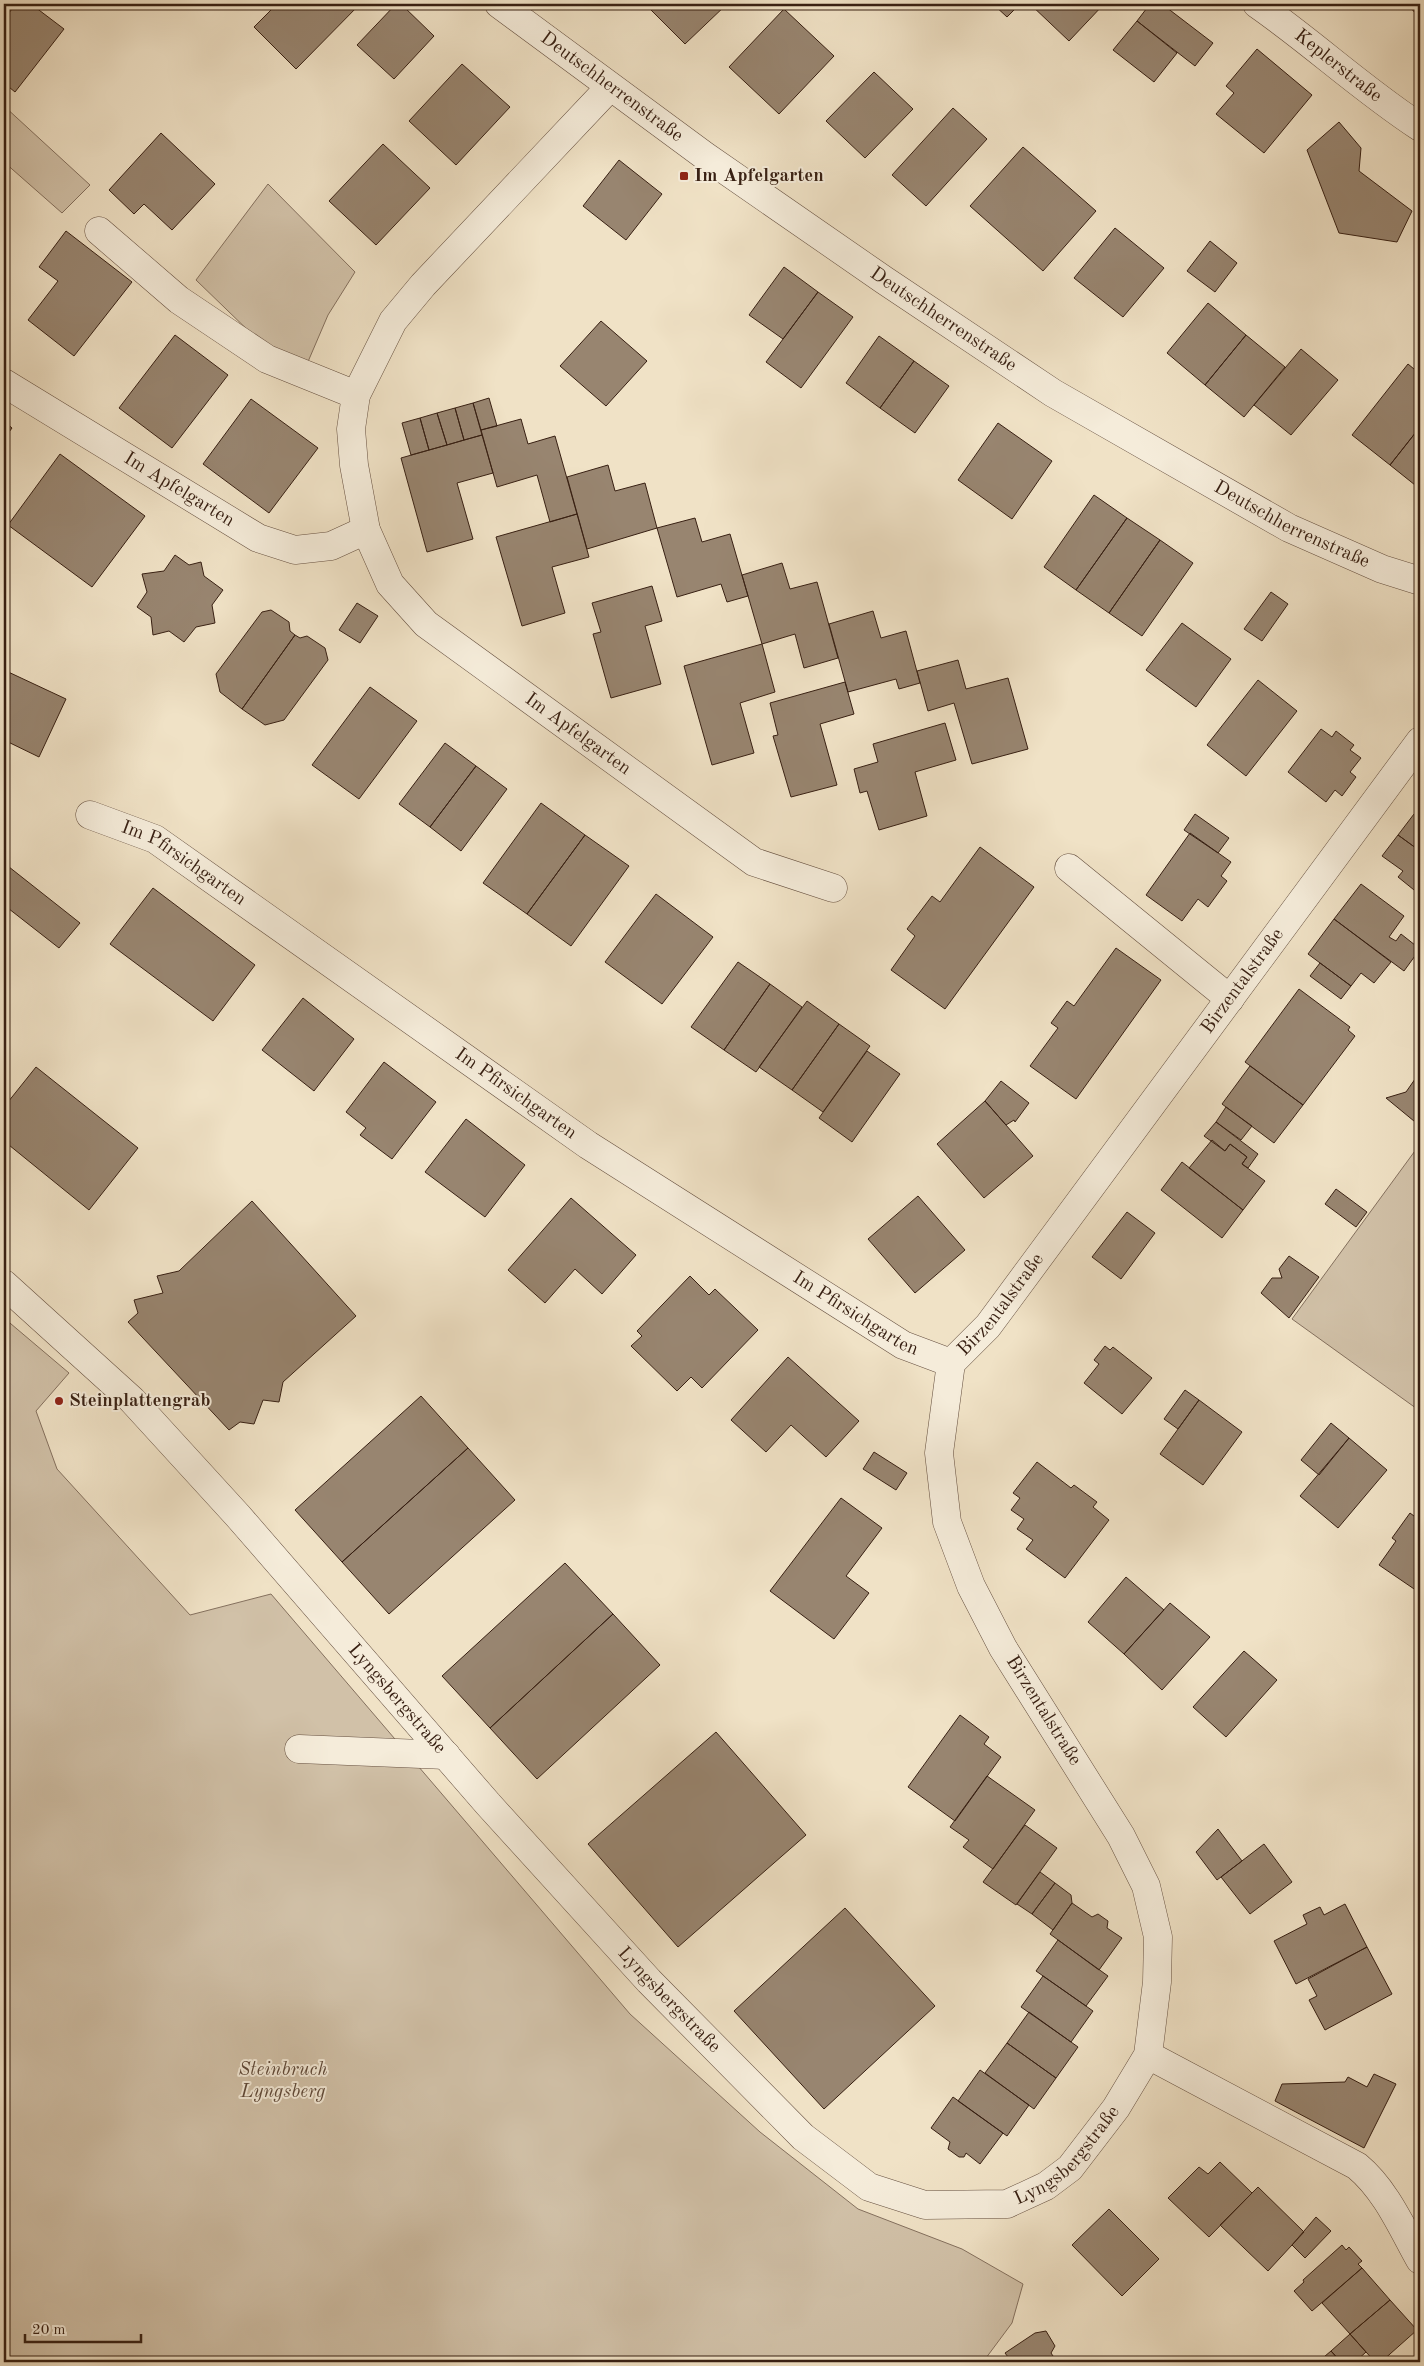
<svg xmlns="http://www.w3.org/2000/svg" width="1424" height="2366" viewBox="0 0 1424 2366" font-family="'Old Standard TT',serif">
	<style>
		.green { fill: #d1c1a8; stroke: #84705e }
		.building { fill: #988570; stroke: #382013 }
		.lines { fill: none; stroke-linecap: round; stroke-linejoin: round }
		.minor-casing { stroke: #665040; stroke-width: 29 }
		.minor { stroke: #f5ecda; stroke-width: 28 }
		.poi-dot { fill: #8f2418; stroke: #f5ecda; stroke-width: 2 }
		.labels { text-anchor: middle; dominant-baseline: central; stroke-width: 4; stroke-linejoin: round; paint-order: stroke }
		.street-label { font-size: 19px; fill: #382013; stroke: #f5ecda }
		.poi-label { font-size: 19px; font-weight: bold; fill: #382013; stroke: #f5ecda; text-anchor: start }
		.park-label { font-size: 19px; font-style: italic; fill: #5e4838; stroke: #f5ecda }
	</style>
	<rect width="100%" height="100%" fill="#f0e2c6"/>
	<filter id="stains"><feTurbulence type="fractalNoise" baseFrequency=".004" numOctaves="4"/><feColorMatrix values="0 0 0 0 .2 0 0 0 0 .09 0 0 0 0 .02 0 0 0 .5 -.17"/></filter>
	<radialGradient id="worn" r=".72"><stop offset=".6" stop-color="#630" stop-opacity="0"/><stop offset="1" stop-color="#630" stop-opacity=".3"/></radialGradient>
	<path class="green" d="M4 106 90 185 62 213 4 162Z
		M268 184 355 272 328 315 307 364 256 338 196 280Z
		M1420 1144V1411L1292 1319Z
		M4 1318 69 1373 36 1411 57 1469 190 1615 271 1594 630 2014 760 2132 858 2209 962 2249 1023 2284 1012 2323 983 2362H4Z"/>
	<path class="building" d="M16 4H31L64 29 15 92 4 83V19Z
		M277 4H360L296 69 254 27Z
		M396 4H401L434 36 394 79 357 45Z
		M647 4H727L685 44 646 5Z
		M993 4H1020L1007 17Z
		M1030 4H1104L1069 41Z
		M1150 4H1162L1213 43 1195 66 1137 21Z
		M1407 4H1420V18Z
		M784 9 834 56 779 114 729 67Z
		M1137 21 1177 53 1154 82 1113 50Z
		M1257 49 1312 95 1264 153 1216 114 1234 93 1226 86Z
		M462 64 510 107 456 165 409 121Z
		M874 72 913 109 865 158 826 121Z
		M953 108 987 139 926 206 892 175Z
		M1339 122 1361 148 1359 171 1412 211 1397 242 1339 233 1307 150Z
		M161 133 215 184 172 230 144 204 134 214 109 190Z
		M383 144 430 188 376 245 329 201Z
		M1023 147 1096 211 1043 271 970 206Z
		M619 160 662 194 626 240 583 206Z
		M1115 228 1164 268 1123 317 1074 278Z
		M66 231 132 282 74 356 28 320 58 281 39 267Z
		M1210 241 1237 263 1215 292 1187 271Z
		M784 267 818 292 783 339 749 315Z
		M818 292 853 317 801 388 766 362Z
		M1208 303 1246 335 1205 385 1167 353Z
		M601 321 647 361 606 406 560 366Z
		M175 335 228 375 172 448 119 408Z
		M1246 335 1285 367 1244 417 1205 385Z
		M879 336 914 361 880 408 846 383Z
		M1301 349 1338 380 1291 435 1254 405Z
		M914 361 949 386 915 433 880 408Z
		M1408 364 1420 374V427L1390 465 1352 435Z
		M489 398 497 426 481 430 473 403Z
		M251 399 318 448 269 513 203 464Z
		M473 403 482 435 464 440 455 408Z
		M455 408 464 440 447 445 437 413Z
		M437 413 447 445 429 450 420 418Z
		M420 418 429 450 411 455 402 423Z
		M521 419 528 444 555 436 577 514 550 522 537 475 497 487 481 430Z
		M4 421 12 428 4 439Z
		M998 423 1052 461 1012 519 958 480Z
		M1420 427V489L1390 465Z
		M482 435 493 473 457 483 473 539 427 552 401 458Z
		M60 454 145 516 92 587 8 525Z
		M608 465 615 491 645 483 657 528 587 549 567 477Z
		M1094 495 1127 518 1076 590 1044 567Z
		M577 514 589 557 552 567 565 613 522 626 496 537Z
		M695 518 702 542 730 534 748 596 727 602 721 584 677 597 657 528Z
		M1127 518 1160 540 1109 613 1076 590Z
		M1160 540 1193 563 1142 636 1109 613Z
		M175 555 189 565 201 562 204 576 223 590 212 605 215 623 196 627 184 642 169 631 153 635 151 617 137 607 147 592 142 574 164 571Z
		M782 563 790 589 817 582 838 658 804 668 795 634 762 644 742 575Z
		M652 586 662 621 645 626 661 684 611 698 593 634 601 632 592 603Z
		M1271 592 1288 604 1262 641 1244 629Z
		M357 603 378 616 360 643 339 630Z
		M271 610 289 622 290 631 295 635 242 709 220 692 216 674 262 612Z
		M873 611 881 638 906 631 920 683 899 689 896 679 848 692 829 624Z
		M1182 623 1231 659 1196 707 1146 670Z
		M295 635 300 638 307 636 325 648 328 660 284 720 265 725 242 709Z
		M762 644 775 692 740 703 754 753 712 765 684 666Z
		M958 660 966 689 1008 678 1028 749 972 764 954 703 928 711 917 671Z
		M4 670 66 699 39 757 4 740Z
		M1258 680 1297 711 1246 776 1207 745Z
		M845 682 854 714 820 724 837 785 791 797 773 736 778 735 770 703Z
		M370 687 417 721 359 799 312 765Z
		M945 723 956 760 915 772 927 816 879 830 867 791 860 793 854 769 878 762 873 744Z
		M1321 729 1332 737 1336 731 1354 745 1350 750 1361 758 1350 772 1356 777 1342 796 1335 790 1326 802 1288 772Z
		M445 743 476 766 430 827 399 804Z
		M476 766 507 789 461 851 430 827Z
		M541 803 585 835 527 914 483 883Z
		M1195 814 1229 838 1218 853 1184 830Z
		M1414 814 1420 819V851L1398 835Z
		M1190 833 1231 862 1221 876 1227 881 1208 907 1198 899 1182 921 1146 895Z
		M585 835 629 866 571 946 527 914Z
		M1398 835 1420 851 1419 894 1398 877 1403 871 1382 856Z
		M980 847 1034 887 945 1009 891 970 915 936 907 929 932 896 940 902Z
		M4 863 80 923 59 948 4 905Z
		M1361 884 1404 916 1389 937 1396 941 1401 934 1420 949 1404 971 1334 919Z
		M153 888 255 965 213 1021 110 944Z
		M656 894 713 937 662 1004 605 962Z
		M1334 919 1391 962 1374 983 1361 973 1351 986 1308 954Z
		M1116 948 1161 980 1076 1099 1030 1066 1058 1028 1051 1023 1067 1001 1074 1006Z
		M738 962 770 984 724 1050 691 1027Z
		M1320 963 1351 986 1341 999 1310 976Z
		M770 984 802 1007 756 1072 724 1050Z
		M1299 989 1350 1027 1348 1030 1355 1036 1303 1105 1245 1062Z
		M303 998 354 1039 314 1091 262 1050Z
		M807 1001 839 1024 792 1090 759 1067Z
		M839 1024 870 1046 823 1112 792 1090Z
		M867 1051 900 1074 852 1142 819 1118Z
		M384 1062 436 1102 392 1159 360 1135 366 1128 346 1112Z
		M1250 1066 1303 1105 1274 1143 1222 1104Z
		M36 1067 138 1148 89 1210 4 1141V1107Z
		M1420 1072V1126L1386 1098 1406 1092Z
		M1001 1081 1029 1103 1015 1122 1014 1120 1006 1125 985 1101Z
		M985 1101 1033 1156 984 1198 937 1144Z
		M1226 1107 1252 1126 1241 1140 1216 1122Z
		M466 1119 525 1165 485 1217 425 1172Z
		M1216 1122 1258 1154 1248 1168 1242 1164 1247 1157 1230 1144 1225 1151 1204 1136Z
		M1212 1140 1225 1151 1230 1144 1247 1157 1242 1164 1265 1181 1243 1210 1189 1168Z
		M1182 1162 1243 1210 1222 1238 1161 1190Z
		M1336 1189 1367 1212 1356 1227 1325 1204Z
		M918 1196 965 1250 915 1293 868 1239Z
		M571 1198 636 1255 602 1294 575 1269 545 1303 508 1270Z
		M252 1201 356 1316 283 1382 279 1402 263 1400 254 1424 240 1422 229 1430 128 1322 138 1313 134 1300 163 1293 157 1276 179 1271Z
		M1127 1212 1155 1233 1121 1279 1092 1257Z
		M1289 1256 1319 1277 1289 1318 1261 1293 1272 1278H1282L1279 1269Z
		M690 1276 709 1295 715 1289 758 1330 702 1388 691 1377 677 1391 631 1346 642 1336 637 1331Z
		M1105 1346 1110 1350 1113 1347 1152 1378 1122 1414 1084 1383 1099 1364 1094 1360Z
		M788 1357 859 1421 826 1457 791 1425 766 1452 731 1420Z
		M1185 1390 1199 1400 1178 1429 1164 1419Z
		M421 1396 468 1448 342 1562 295 1510Z
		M1199 1400 1242 1432 1203 1485 1160 1454Z
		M1331 1423 1349 1438 1319 1475 1301 1460Z
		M1349 1438 1387 1470 1338 1528 1300 1496Z
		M468 1448 515 1500 389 1614 342 1562Z
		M874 1452 907 1473 896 1490 863 1469Z
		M1037 1462 1071 1488 1074 1485 1097 1502 1093 1507 1109 1520 1065 1578 1026 1549 1033 1540 1017 1529 1024 1519 1011 1510 1020 1498 1013 1493Z
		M841 1498 882 1528 846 1576 869 1593 834 1639 770 1591Z
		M1420 1507V1593L1379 1565 1396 1541 1392 1538 1410 1513 1414 1516Z
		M565 1563 613 1614 490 1728 442 1676Z
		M1126 1577 1164 1610 1124 1654 1088 1622Z
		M1170 1603 1210 1637 1162 1690 1124 1654Z
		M613 1614 660 1665 537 1779 490 1728Z
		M1244 1651 1277 1680 1226 1737 1193 1707Z
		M960 1715 989 1737 984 1744 1001 1757 955 1821 908 1787Z
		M716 1732 806 1835 678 1947 588 1844Z
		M987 1776 1035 1810 993 1869 963 1847 969 1840 950 1827Z
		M1025 1825 1057 1848 1016 1905 983 1882Z
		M1218 1829 1242 1861 1217 1880 1196 1852Z
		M1264 1844 1292 1882 1250 1914 1221 1877Z
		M1040 1872 1055 1883 1032 1914 1017 1904Z
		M1055 1883 1071 1895 1072 1903 1053 1930 1032 1914Z
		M1072 1903 1092 1917 1098 1914 1108 1921 1107 1928 1122 1938 1099 1970 1050 1934Z
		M1345 1904 1367 1947 1296 1984 1274 1941 1307 1924 1303 1915 1320 1907 1324 1915Z
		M845 1908 935 2006 824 2109 734 2011Z
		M1058 1940 1108 1976 1086 2006 1036 1971Z
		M1367 1947 1392 1994 1325 2030 1309 2000 1317 1996 1308 1979Z
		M1043 1976 1093 2011 1071 2042 1021 2007Z
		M1029 2012 1078 2047 1056 2078 1007 2043Z
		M1007 2043 1056 2078 1034 2109 985 2073Z
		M980 2070 1029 2105 1007 2136 958 2101Z
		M1374 2074 1396 2084 1364 2148 1275 2101 1282 2084 1345 2082 1348 2077 1367 2087Z
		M953 2097 1003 2133 980 2164 966 2153 964 2157H959L948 2149 950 2142 931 2128Z
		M1220 2162 1252 2193 1209 2237 1168 2198 1199 2167 1208 2174Z
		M1258 2187 1304 2232 1268 2271 1220 2225Z
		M1109 2209 1159 2259 1122 2296 1072 2245Z
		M1316 2217 1331 2231 1305 2258 1292 2245Z
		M1342 2245 1346 2250 1349 2247 1362 2261 1358 2264 1362 2268 1312 2311 1294 2291 1304 2282 1303 2280Z
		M1362 2268 1390 2300 1350 2334 1322 2303Z
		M1390 2300 1417 2330 1381 2362H1375L1350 2334Z
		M1046 2331 1055 2346 1051 2353 1057 2362H1010L1011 2361 1005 2353 1035 2333Z
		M1350 2334 1366 2352 1355 2362H1341L1331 2351Z
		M1331 2351 1341 2362H1318Z"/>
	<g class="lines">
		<g class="minor-casing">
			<g id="minor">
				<path id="s1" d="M499 4 705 156 884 280 1053 393 1289 528 1382 569 1420 581"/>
				<path id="s2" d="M1257 4C1313 43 1363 90 1420 127"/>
				<path id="s3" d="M610 87 423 285 393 321 356 395 351 429 354 465 366 530 390 584 426 624 754 862 833 888"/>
				<path d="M99 231 179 300 267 359 356 395"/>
				<path id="s4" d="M4 383 258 538 295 550 331 546 366 530"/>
				<path id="s5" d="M90 815 155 839 588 1145 903 1345 951 1363"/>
				<path d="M1069 868 1230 999"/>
				<path id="s6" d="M4 1284 132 1400 238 1516 488 1804 649 1981 803 2137 869 2187 925 2205 1007 2204 1046 2186 1070 2168 1116 2108 1148 2055 1157 1982 1158 1937 1146 1886 1121 1836 1003 1648 971 1586 947 1522 939 1453 951 1363 988 1326 1420 741"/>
				<path d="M299 1749 446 1755"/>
				<path d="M1148 2055 1357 2166C1386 2190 1402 2228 1420 2260"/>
			</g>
		</g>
		<use href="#minor" class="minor"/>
	</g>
	<g class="poi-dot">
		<rect x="679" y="171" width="10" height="10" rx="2.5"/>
		<circle cx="59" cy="1401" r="5"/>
	</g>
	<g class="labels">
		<g class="street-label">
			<text stroke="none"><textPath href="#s2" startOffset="102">Keplerstraße</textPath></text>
			<text stroke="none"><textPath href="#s1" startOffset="140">Deutschherrenstraße</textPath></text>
			<text stroke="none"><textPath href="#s1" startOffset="545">Deutschherrenstraße</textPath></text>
			<text stroke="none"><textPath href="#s4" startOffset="205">Im Apfelgarten</textPath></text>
			<text stroke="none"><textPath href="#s1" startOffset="950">Deutschherrenstraße</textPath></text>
			<text stroke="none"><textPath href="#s3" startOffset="839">Im Apfelgarten</textPath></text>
			<text stroke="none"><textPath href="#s5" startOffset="106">Im Pfirsichgarten</textPath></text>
			<text stroke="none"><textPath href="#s6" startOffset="2832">Birzentalstraße</textPath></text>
			<text stroke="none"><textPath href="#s5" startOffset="511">Im Pfirsichgarten</textPath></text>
			<text stroke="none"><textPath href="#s6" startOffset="2428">Birzentalstraße</textPath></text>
			<text stroke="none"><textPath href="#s5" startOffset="916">Im Pfirsichgarten</textPath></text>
			<text stroke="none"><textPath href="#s6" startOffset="572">Lyngsbergstraße</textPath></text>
			<text transform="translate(1043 1711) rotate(58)">Birzentalstraße</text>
			<text stroke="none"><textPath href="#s6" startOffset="978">Lyngsbergstraße</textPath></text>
			<text stroke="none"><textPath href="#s6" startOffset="1472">Lyngsbergstraße</textPath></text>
		</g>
		<g class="poi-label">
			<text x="694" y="176">Im Apfelgarten</text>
			<text x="69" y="1401">Steinplattengrab</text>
		</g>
		<g class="park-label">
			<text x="283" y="2070">Steinbruch<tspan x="283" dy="22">Lyngsberg</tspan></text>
		</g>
	</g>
	<rect width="1424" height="2366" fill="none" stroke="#f0e2c6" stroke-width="20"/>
	<rect x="5" y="5" width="1414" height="2356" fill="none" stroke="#382013" stroke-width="2.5"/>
	<rect x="10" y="10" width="1404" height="2346" fill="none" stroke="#382013"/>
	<path d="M25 2334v8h116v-8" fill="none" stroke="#382013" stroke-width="2.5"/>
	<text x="32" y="2334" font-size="15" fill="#382013" stroke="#f5ecda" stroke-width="4" paint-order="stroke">20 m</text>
	<rect width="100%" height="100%" filter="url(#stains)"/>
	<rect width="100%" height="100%" fill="url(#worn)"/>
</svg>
